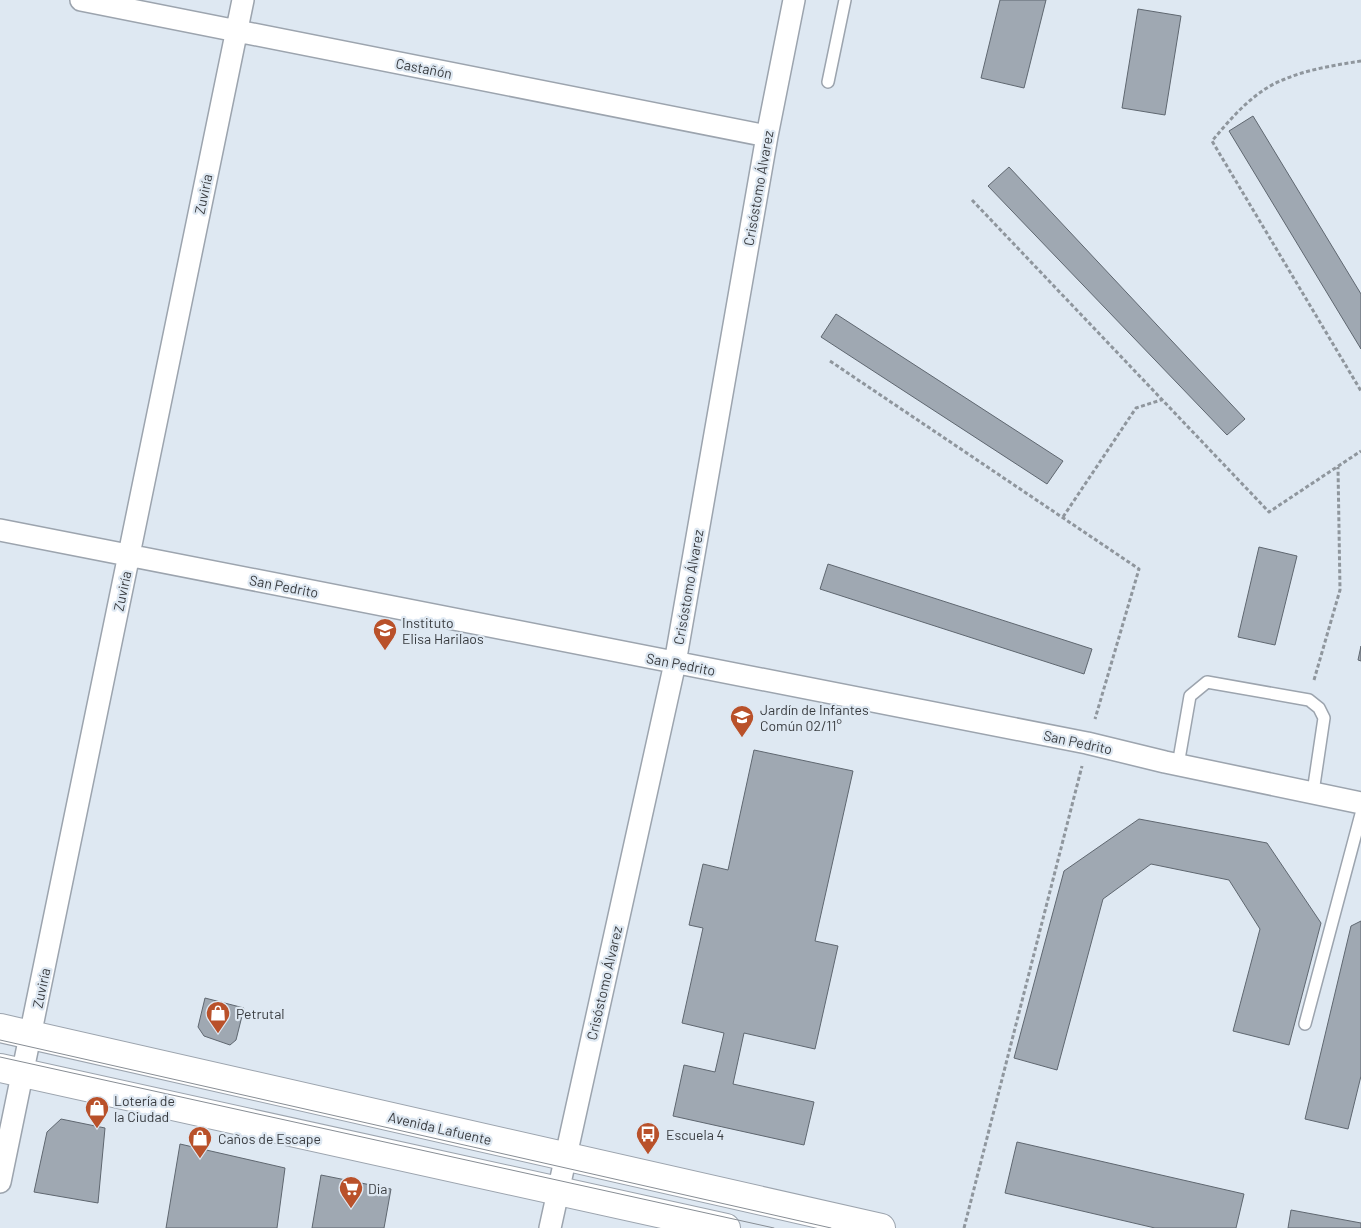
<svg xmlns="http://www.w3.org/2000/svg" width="1361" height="1228" viewBox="0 0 1361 1228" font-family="Barlow,sans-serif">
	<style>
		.building { fill: #9fa8b2; stroke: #5f6770 }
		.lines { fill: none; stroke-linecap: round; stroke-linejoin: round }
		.service-casing { stroke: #9ca4ae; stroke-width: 14 }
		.minor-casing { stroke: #9ca4ae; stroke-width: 24 }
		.secondary-casing { stroke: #9ca4ae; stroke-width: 30 }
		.path { stroke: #8f969d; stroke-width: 3; stroke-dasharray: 4 2.5; stroke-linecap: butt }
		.service { stroke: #fff; stroke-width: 11 }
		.minor { stroke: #fff; stroke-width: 21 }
		.secondary { stroke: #fff; stroke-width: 28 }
		.tram { stroke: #878d94; stroke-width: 1 }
		.labels { text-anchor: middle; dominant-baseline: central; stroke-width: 4.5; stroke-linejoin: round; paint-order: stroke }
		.street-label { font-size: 14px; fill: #393c40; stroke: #dee8f2 }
		.poi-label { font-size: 14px; fill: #393c40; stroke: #dee8f2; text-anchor: start }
	</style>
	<rect width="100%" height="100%" fill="#dee8f2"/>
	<path class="building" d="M1000 0H1046L1024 88 981 78Z
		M1138 9 1181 16 1165 115 1122 108Z
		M1253 116 1361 294V349L1229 131Z
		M1009 167 1245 419 1227 435 988 186Z
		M836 314 1063 461 1047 484 821 337Z
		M1259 547 1297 556 1275 645 1238 637Z
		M828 564 1092 649 1084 674 820 589Z
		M1361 646V661L1358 660Z
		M754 750 853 771 815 941 838 946 815 1049 744 1033 733 1084 814 1102 804 1145 673 1116 684 1065 715 1072 724 1033 682 1023 703 928 689 925 703 864 728 870Z
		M1139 819 1267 843 1321 923 1289 1045 1233 1031 1260 929 1229 880 1151 864 1103 899 1057 1070 1014 1058 1064 871Z
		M1361 921V1076L1348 1129 1305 1119 1351 926Z
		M205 998 244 1008 236 1040 230 1045 204 1036 198 1027Z
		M61 1119 105 1128 98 1203 34 1192 47 1132Z
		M1017 1142 1244 1194 1236 1228H1155L1005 1193Z
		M180 1144 285 1168 277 1228H166Z
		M321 1175 391 1189 384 1228H312Z
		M1291 1210 1361 1223V1228H1288Z"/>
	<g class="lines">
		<g class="service-casing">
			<path id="service" d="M828 82 845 0
				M1178 765 1190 696 1207 682 1309 700 1319 708 1324 718 1313 792
				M1305 1024 1361 814"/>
		</g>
		<g class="minor-casing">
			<path id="minor" d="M81 0 767 136
				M0 530 1087 743 1165 762 1361 803
				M0 1182 243 0
				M550 1228 675 663 767 136 794 0"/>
		</g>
		<g class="secondary-casing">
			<path id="secondary" d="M0 1028 881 1228
				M0 1068 726 1228"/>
		</g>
		<path class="path" d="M1361 61C1336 65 1309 69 1285 79 1255 90 1232 117 1212 141L1361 391
			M972 200 1269 512 1361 451
			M830 361 1139 569 1095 719
			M1063 517 1136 408 1161 400
			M1314 680 1340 590 1338 467
			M964 1228 1082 766"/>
		<use href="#service" class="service"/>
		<use href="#minor" class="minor"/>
		<use href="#secondary" class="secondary"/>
		<path class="tram" d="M0 1040 831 1228
			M0 1057 774 1228"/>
	</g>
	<defs>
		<g id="school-pin" transform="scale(1.25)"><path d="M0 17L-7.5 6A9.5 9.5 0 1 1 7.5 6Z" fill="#b9512a" stroke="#dee8f2"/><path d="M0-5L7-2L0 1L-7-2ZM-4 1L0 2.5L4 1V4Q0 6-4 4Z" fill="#fff"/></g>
		<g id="shop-pin" transform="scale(1.25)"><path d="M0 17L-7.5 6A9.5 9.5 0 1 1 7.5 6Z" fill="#b9512a" stroke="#dee8f2"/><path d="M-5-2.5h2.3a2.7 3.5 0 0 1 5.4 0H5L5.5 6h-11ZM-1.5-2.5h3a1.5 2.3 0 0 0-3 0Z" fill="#fff"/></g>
		<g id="bus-pin" transform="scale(1.25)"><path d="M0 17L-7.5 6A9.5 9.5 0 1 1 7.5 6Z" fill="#b9512a" stroke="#dee8f2"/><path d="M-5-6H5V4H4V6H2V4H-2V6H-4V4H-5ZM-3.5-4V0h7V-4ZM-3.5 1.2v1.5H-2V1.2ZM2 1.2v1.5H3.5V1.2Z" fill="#fff"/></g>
		<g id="supermarket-pin" transform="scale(1.25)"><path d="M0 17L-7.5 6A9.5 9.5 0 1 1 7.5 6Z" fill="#b9512a" stroke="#dee8f2"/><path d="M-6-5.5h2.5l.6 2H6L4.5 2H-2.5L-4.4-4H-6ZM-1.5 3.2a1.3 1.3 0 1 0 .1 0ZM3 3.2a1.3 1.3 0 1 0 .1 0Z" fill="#fff"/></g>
	</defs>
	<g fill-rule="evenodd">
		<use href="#school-pin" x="385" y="630"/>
		<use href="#school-pin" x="742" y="717"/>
		<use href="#shop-pin" x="218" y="1013"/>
		<use href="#shop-pin" x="97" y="1108"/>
		<use href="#bus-pin" x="648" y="1134"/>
		<use href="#shop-pin" x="200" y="1138"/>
		<use href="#supermarket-pin" x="351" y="1188"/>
	</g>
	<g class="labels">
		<g class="street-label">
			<text transform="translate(424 68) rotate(11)">Castañón</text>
			<text transform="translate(758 188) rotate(-80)">Crisóstomo Álvarez</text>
			<text transform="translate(203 194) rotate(-78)">Zuviría</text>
			<text transform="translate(284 586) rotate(11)">San Pedrito</text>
			<text transform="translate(688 587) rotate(-80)">Crisóstomo Álvarez</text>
			<text transform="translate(122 591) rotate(-78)">Zuviría</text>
			<text transform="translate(681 664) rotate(11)">San Pedrito</text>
			<text transform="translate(1078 742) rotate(12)">San Pedrito</text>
			<text transform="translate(604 983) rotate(-77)">Crisóstomo Álvarez</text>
			<text transform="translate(41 988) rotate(-78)">Zuviría</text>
			<text transform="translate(440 1128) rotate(13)">Avenida Lafuente</text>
		</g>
		<g class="poi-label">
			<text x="402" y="622">Instituto<tspan x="402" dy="16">Elisa Harilaos</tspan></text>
			<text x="760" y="709">Jardín de Infantes<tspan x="760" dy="16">Común 02/11°</tspan></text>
			<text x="236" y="1013">Petrutal</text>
			<text x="114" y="1100">Lotería de<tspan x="114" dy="16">la Ciudad</tspan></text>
			<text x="666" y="1134">Escuela 4</text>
			<text x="218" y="1138">Caños de Escape</text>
			<text x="368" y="1188">Dia</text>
		</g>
	</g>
</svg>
